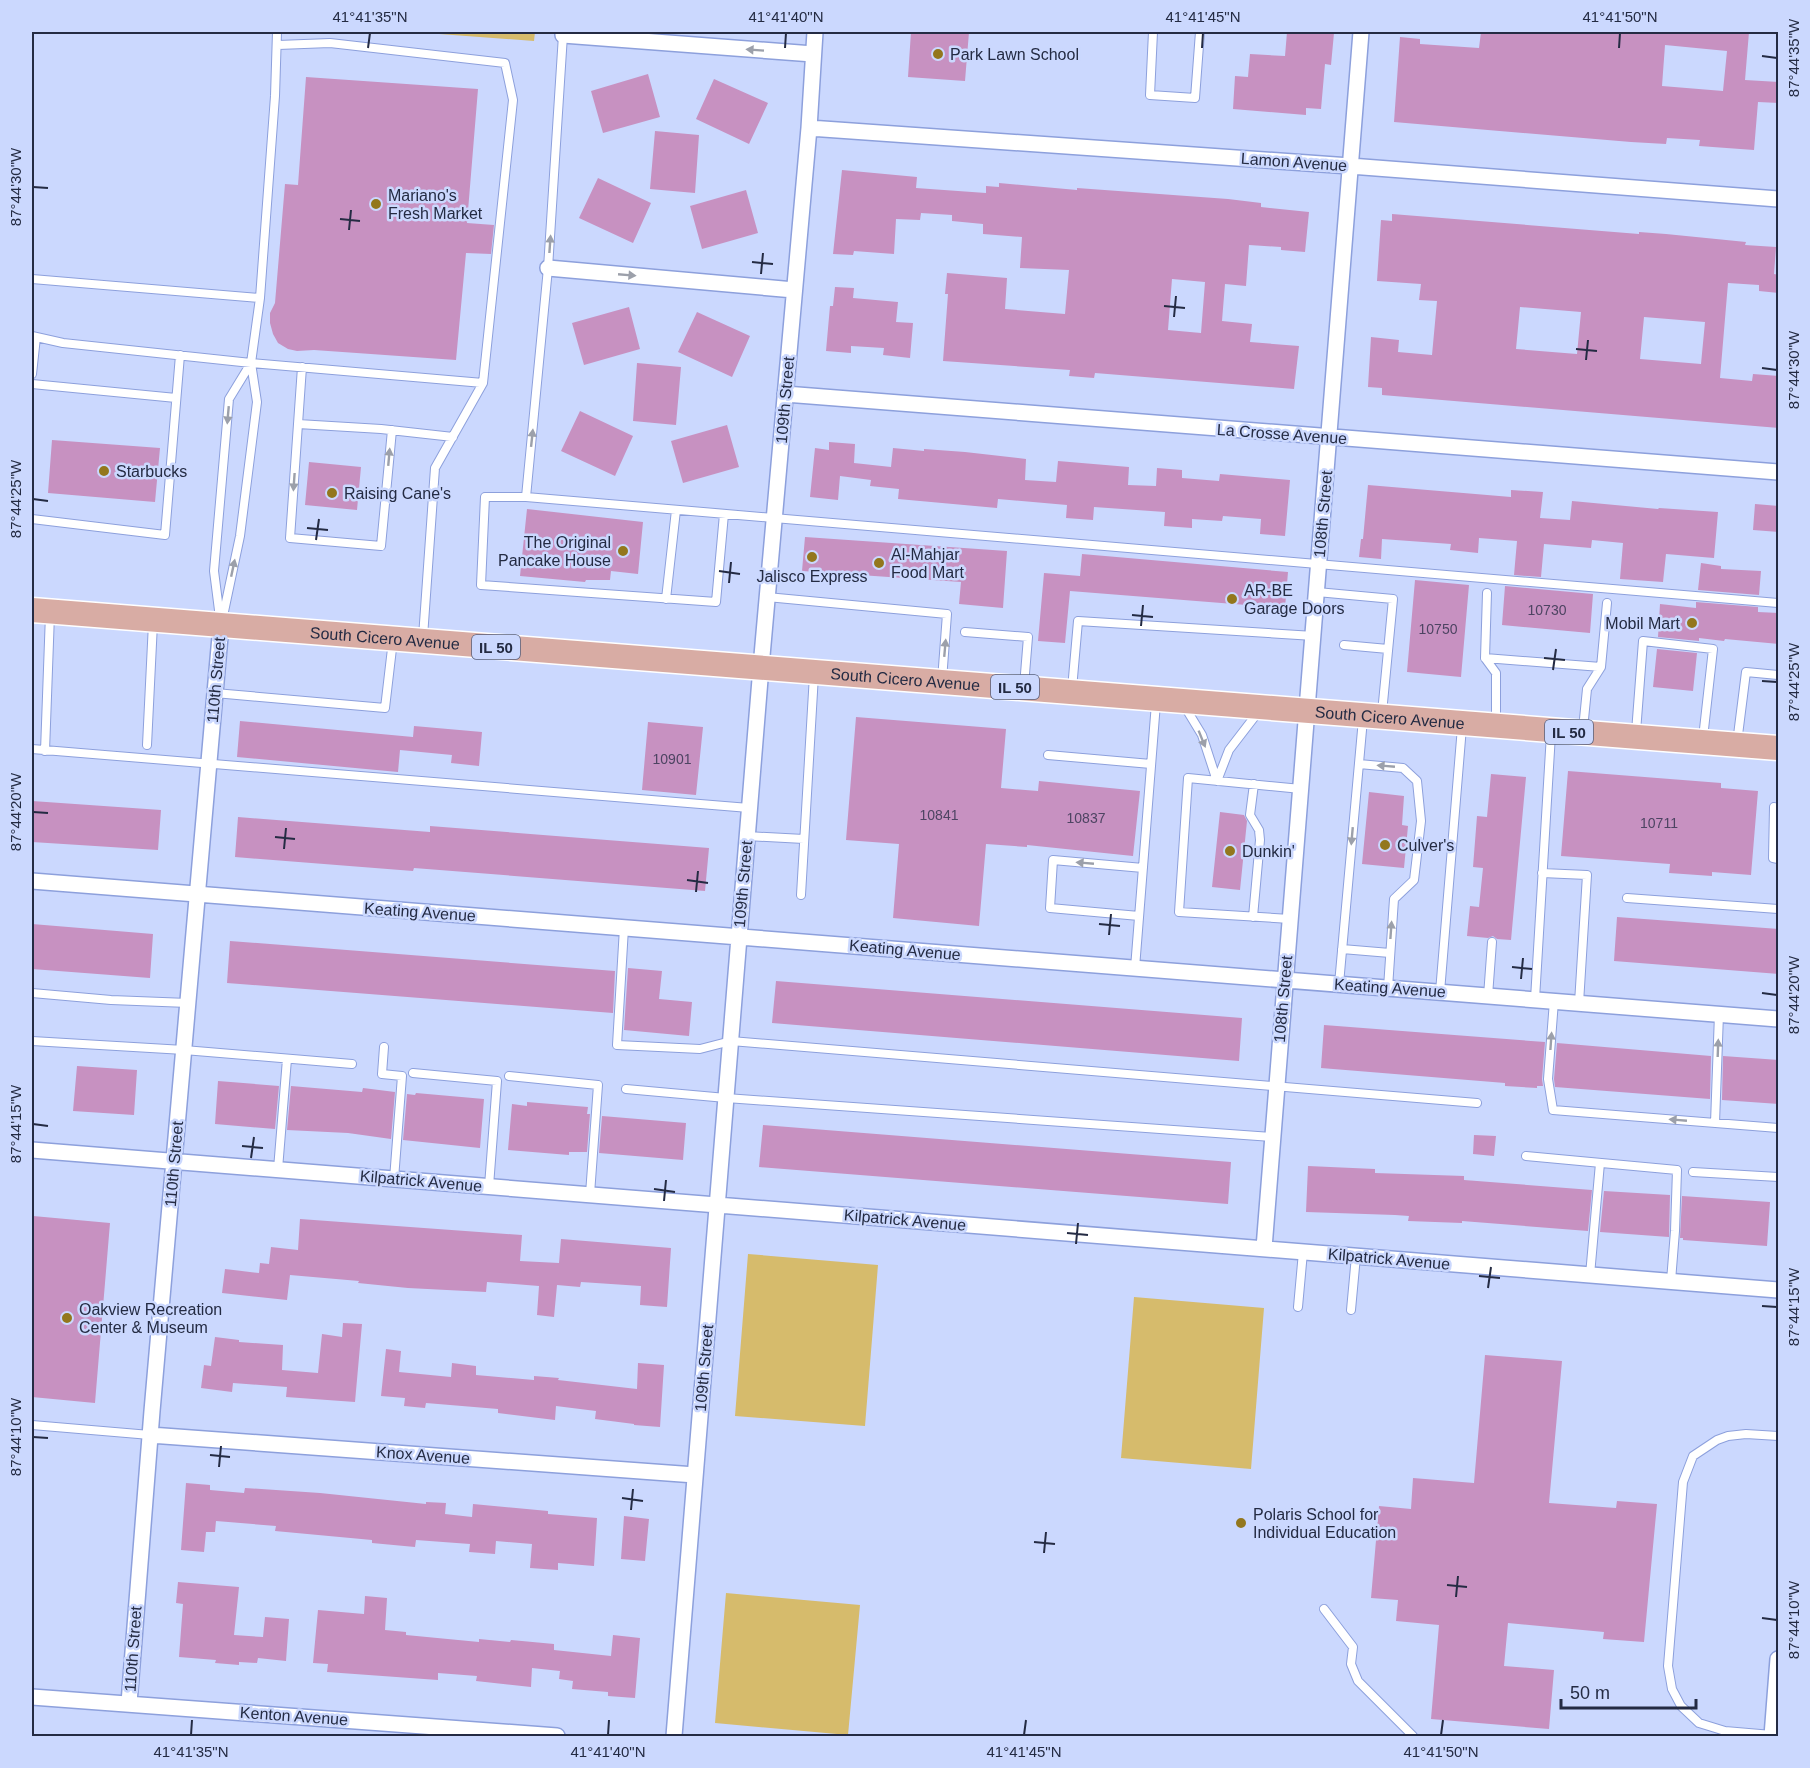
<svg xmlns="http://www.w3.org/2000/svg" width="1810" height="1768" viewBox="0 0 1810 1768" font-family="Arial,sans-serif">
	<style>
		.green { fill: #d6bb6c }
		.building { fill: #c791c1; fill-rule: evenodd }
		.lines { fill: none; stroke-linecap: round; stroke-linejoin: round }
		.service-casing { stroke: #8da0dc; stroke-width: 10 }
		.minor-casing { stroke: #8da0dc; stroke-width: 18 }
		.primary-casing { stroke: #fff; stroke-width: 27 }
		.service { stroke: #fff; stroke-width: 8 }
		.minor { stroke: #fff; stroke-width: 15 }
		.primary { stroke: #d8aca4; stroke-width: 24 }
		.oneway { fill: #9ca0aa }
		.ticks { fill: none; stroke: #242b43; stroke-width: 2 }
		.poi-dot { fill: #93771d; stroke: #cbd8fe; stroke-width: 2 }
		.labels { text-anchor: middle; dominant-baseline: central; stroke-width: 5; stroke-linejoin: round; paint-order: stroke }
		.number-label { font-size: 14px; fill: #4d4462 }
		.shield { fill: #cbd8fe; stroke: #565f7b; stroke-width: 1.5 }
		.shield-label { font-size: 15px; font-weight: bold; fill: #242b43 }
		.poi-label { font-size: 16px; fill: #242b43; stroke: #cbd8fe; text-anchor: start }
		.street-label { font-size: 16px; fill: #242b43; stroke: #cbd8fe }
		.neatline { fill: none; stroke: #242b43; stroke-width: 2 }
		.ticks-label { font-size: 15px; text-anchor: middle; fill: #242b43 }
	</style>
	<rect width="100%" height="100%" fill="#cbd8fe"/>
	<path class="green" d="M412 32H535L534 41Z
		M748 1254 878 1265 865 1426 735 1416Z
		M1134 1297 1264 1308 1251 1469 1121 1458Z
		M726 1593 860 1605 848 1735 715 1723Z"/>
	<path class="building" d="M911 32H969L965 81 908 77Z
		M1287 32 1334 33 1331 65 1325 64 1321 109 1306 108V115L1233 109 1235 76 1248 77 1250 54 1285 56Z
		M1481 32H1749L1745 80 1779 82V103L1758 102 1754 150 1699 146 1700 140 1667 138 1666 144 1631 142 1394 122 1400 37 1420 39V44L1479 48ZM1665 45 1727 51 1723 91 1662 86Z
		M648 74 660 117 603 133 591 91Z
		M306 77 478 89 467 223 494 225 491 254 466 253 456 360 314 350 297 351 288 349 278 343 273 334 270 323V313L275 303 285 184 298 185Z
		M714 79 768 103 749 144 696 119Z
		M655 131 699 135 695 193 650 189Z
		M842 170 917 177 916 188 986 193V186L999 187V183L1077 190V188L1228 199 1261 203V207L1309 212 1305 252 1281 250V247L1249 245 1246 286 1225 284 1222 321 1252 324 1250 342 1299 346 1294 389 1095 373 1094 378 1069 376 1070 370 943 361 948 294H945L947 273 1007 278 1005 309 1065 314 1069 270 1020 268 1022 237 983 234V224L952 221V215L921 213 920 220 896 219 894 254 854 251 853 255 833 254ZM1172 279 1205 282 1201 333 1168 330Z
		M598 178 651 203 633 243 579 218Z
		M746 190 758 233 702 249 690 206Z
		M1392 214 1639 234V232L1666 234 1746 242 1745 245 1776 247 1774 274 1779 275V293L1759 291V285L1728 283 1720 378 1752 381 1753 374 1779 376V428L1382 395V388L1368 387 1371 337 1399 340 1398 352 1432 355 1437 301 1419 300 1421 284 1377 281 1381 220 1392 221ZM1520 307 1581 312 1577 354 1516 349ZM1644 317 1705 322 1701 364 1640 359Z
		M835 287 854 288 853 298 898 302 896 322 913 323 910 358 883 355 884 348 851 346V353L826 351 830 306H833Z
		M629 307 640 349 584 365 572 323Z
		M697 312 750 336 732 377 678 352Z
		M637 363 681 367 676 425 633 421Z
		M580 411 633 436 615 476 561 451Z
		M727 425 739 467 683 483 671 441Z
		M52 440 160 448 155 502 48 493Z
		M829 442 855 444 854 463 891 467 893 448 924 451V449L965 452 1026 459 1025 480 1056 482 1058 461 1129 467 1128 485 1156 486 1157 468 1182 470V478L1219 481 1220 474 1290 480 1285 536 1260 534 1261 519 1223 516 1222 521 1192 519V528L1164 526 1165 512 1094 507 1093 520 1066 518 1067 505 998 499 997 508 898 499 899 489 870 486 871 480 840 476 838 500 810 497 815 448 829 450Z
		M309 462 361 467 357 510 305 505Z
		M1368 485 1511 497V490L1543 492 1540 518 1570 520 1572 501 1658 509 1659 508 1718 512 1714 558 1666 554 1663 582 1620 579 1623 543 1592 540 1591 548 1544 544 1541 577 1514 575 1517 541 1479 538 1478 553 1450 550 1451 544 1382 539 1381 559 1359 557 1361 539H1363Z
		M1755 504 1779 506V532L1753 530Z
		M527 509 643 522 638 574 611 571 610 580H586L585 582 520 576Z
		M805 537 1007 551 1003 608 959 604 961 582 802 571Z
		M1082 554 1288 572 1285 608 1070 591 1065 643 1038 641 1044 573 1080 576Z
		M1701 563 1721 566V569L1761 571 1759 595 1698 590Z
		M1415 580 1469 585 1461 677 1407 672Z
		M1505 586 1593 594 1590 633 1502 625Z
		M1696 602 1758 607V612L1779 613V644L1725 639 1724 641 1699 638V641L1658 637 1660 604 1696 608Z
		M1657 649 1697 653 1693 691 1653 687Z
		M856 717 1006 729 1001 788 1038 791 1039 781 1140 791 1133 856 1027 845V847L986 844 979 926 893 918 899 844 846 840Z
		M240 721 413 737 414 726 482 732 479 766 451 763 452 755 400 750 398 772 237 757Z
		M648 722 703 727 696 795 642 790Z
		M1568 771 1721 783V788L1758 791 1751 875 1712 872V876L1669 873 1670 864 1561 856Z
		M1491 774 1526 777 1511 940 1497 939 1493 936 1488 938 1467 936 1470 906 1479 907 1483 868 1473 867 1477 816 1487 817Z
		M1369 792 1404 796 1402 825 1408 826 1404 868 1362 864Z
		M32 801 161 810 158 850 32 842Z
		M1220 812 1244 815 1247 821 1240 890 1212 887Z
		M238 817 430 832V826L709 848 705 891 414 868 413 871 235 857Z
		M1617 917 1779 929V974L1614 961Z
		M32 924 153 934 150 978 32 969Z
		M230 941 615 971 613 1013 227 983Z
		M628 968 662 971 659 999 692 1002 689 1036 624 1030Z
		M776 981 1242 1018 1239 1061 772 1023Z
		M1324 1025 1545 1042 1542 1079 1543 1086H1537V1088L1505 1086V1083L1321 1068Z
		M1557 1043 1711 1056 1710 1099 1555 1087 1554 1079Z
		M1723 1056 1779 1060V1104L1722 1100Z
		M77 1066 137 1070 134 1115 73 1111Z
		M218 1081 279 1086 275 1129 215 1124Z
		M291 1086 362 1092 363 1088 395 1092 391 1139 348 1133 287 1130Z
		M416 1093 484 1099 480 1148 403 1140 407 1094 415 1095Z
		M527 1102 588 1107 587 1114H590L587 1152H569V1155L508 1150 512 1104 527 1106Z
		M602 1116 686 1123 683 1160 599 1153Z
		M763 1125 1231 1162 1228 1204 759 1167Z
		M1474 1135 1496 1136 1494 1156 1473 1154Z
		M1308 1166 1375 1169V1173L1464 1176V1180L1592 1190 1588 1231 1462 1221V1223L1408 1221 1409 1216 1395 1215 1306 1212Z
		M1604 1191 1670 1195 1669 1237 1600 1232Z
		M1682 1196 1770 1202 1767 1246 1683 1240V1238H1680Z
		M33 1216 110 1223 95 1403 32 1397V1240Z
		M300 1219 522 1235 520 1261 559 1263 561 1239 671 1248 667 1307 640 1305 641 1286 581 1282 580 1287 557 1285 554 1317 537 1315 539 1286 487 1282 486 1292 408 1288 358 1283 359 1281 290 1275 287 1300 222 1293 225 1269 259 1273 260 1263 269 1264 271 1247 298 1250Z
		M343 1323 362 1324 355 1402 286 1397 287 1387 233 1383 232 1392 201 1388 204 1365 211 1366 215 1337 239 1340V1342L283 1345 282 1370 318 1373 322 1334 342 1337Z
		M386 1349 401 1351 399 1372 451 1377 452 1363 476 1366V1375L534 1380V1376L559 1378 558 1380 637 1389 638 1363 664 1365 660 1427 634 1425V1424L595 1419 596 1411 556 1406 555 1420 498 1413V1409L426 1403 425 1408 404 1406 405 1398 381 1396Z
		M1485 1355 1562 1361 1549 1503 1616 1508 1617 1501 1657 1504 1644 1642 1603 1639 1604 1632 1508 1623 1504 1666 1554 1670 1549 1729 1431 1719 1439 1625 1396 1621 1398 1600 1371 1598 1379 1506 1411 1509 1413 1478 1474 1483Z
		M186 1483 210 1485V1490L244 1493 245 1488 320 1493 426 1504V1502L446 1503 445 1514 472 1517 473 1504 548 1511V1514L597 1518 594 1566 558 1563V1570L530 1568 532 1544 496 1541 495 1554 469 1552 470 1544 416 1540 415 1547 372 1543V1540L275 1531 276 1526 216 1521 215 1532H206L204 1552 181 1550Z
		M624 1516 649 1519 645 1561 621 1559Z
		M178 1582 239 1587 234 1635 263 1637 265 1617 289 1619 286 1661 258 1658 257 1663 239 1662V1665L215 1663 216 1660 179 1657 183 1604 176 1603Z
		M365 1596 387 1598 385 1630 406 1632V1635L479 1642V1639L510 1642 511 1640 554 1644V1650L611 1656 613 1635 640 1638 635 1698 608 1696V1692L572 1689 573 1681 559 1679 560 1671 532 1668 531 1687 476 1681 477 1676 438 1673V1680L327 1672 328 1664 313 1663 318 1610 364 1614Z"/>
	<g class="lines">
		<g class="service-casing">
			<path id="service" d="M1153 32 1150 95 1195 98 1200 32
				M278 45 330 43 505 63 513 100 483 383 435 468 423 637
				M32 279 260 298
				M32 336 63 343 251 363 483 383
				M302 367 290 538 381 546 392 430
				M32 374 36 337
				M32 384 176 398
				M298 424 381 429 453 437
				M526 497 548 268 563 35
				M724 514 716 602 481 585 485 497H526L1778 603
				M32 519 165 535 180 355
				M1317 592 1393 599 1382 713
				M1487 593 1485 658 1496 673V723
				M767 597 947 614 942 680
				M666 599 676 510
				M220 618 214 571 229 399 251 363
				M222 621 240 536 257 402 251 363 260 298 275 96 277 32
				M965 632 1028 637 1024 686
				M1344 645 1388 649
				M1485 658 1601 667
				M1072 689 1078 621 1314 636
				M215 693 385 708 393 640
				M1185 707 1202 735 1217 781
				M1583 729 1587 689 1601 667 1607 603
				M1636 732 1643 641 1713 649 1703 738
				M1737 743 1746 672 1778 675
				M147 745 153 623
				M32 749 749 808
				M45 751 50 614
				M1048 755 1151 764
				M1359 764 1403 768 1417 781 1421 821 1414 880 1394 899 1388 988
				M1217 781 1229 750 1259 711
				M1774 807 1773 858 1778 859
				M747 836 804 839
				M1542 873 1587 875 1579 1003
				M801 895 814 675
				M1627 898 1778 909
				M1139 916 1050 908 1053 860 1143 868
				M1253 917 1260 840 1259 830 1250 815 1254 784
				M1290 919 1179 912 1188 778 1301 789
				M624 928 617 1045 700 1049 731 1041 1477 1103
				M1342 949 1390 953
				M1135 968 1156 703
				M1339 984 1363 719
				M1440 992 1462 727
				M32 993 111 1000 188 1003
				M1488 996 1492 942
				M1535 999 1551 734
				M1554 1001 1548 1079 1553 1110 1778 1128
				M32 1041 184 1050 352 1064
				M384 1047 382 1074 402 1076 394 1179
				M413 1073 497 1081 489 1186
				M509 1076 598 1085 590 1194
				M626 1089 726 1098 1272 1137
				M1715 1123 1719 1014
				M1526 1156 1677 1170 1675 1231 1671 1281
				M278 1169 287 1059
				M1693 1172 1778 1177
				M1590 1275 1600 1163
				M1298 1307 1303 1252
				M1351 1310 1356 1256
				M32 1425 150 1435
				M1324 1609 1353 1647 1351 1664 1358 1681 1413 1736
				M1772 1735 1725 1731 1699 1723 1681 1706 1672 1689 1668 1666 1683 1482 1693 1456 1717 1440 1728 1436 1746 1434 1778 1436"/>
		</g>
		<g class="minor-casing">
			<path id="minor" d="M563 35 813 54
				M809 128 1350 166 1778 199
				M548 268 794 290
				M785 394 1778 472
				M32 881 1778 1019
				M32 1150 1778 1290
				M1264 1248 1361 32
				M150 1435 695 1475
				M32 1697 557 1736
				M129 1703 152 1411 221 625
				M674 1736 761 667 809 128 815 32
				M1772 1736 1778 1659"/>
		</g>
		<g class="primary-casing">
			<g id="primary">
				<path id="s1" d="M32 610 1778 748"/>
			</g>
		</g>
		<use href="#service" class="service"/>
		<use href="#minor" class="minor"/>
		<use href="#primary" class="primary"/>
	</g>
	<defs><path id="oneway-solid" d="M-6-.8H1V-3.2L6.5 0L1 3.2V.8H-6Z" transform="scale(1.5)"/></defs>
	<g class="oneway">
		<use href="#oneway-solid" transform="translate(755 50) rotate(-176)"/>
		<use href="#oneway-solid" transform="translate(550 244) rotate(-86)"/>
		<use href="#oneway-solid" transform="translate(627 275) rotate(5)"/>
		<use href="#oneway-solid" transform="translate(228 415) rotate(95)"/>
		<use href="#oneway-solid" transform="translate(532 438) rotate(-84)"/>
		<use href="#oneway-solid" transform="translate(389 457) rotate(-85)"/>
		<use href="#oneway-solid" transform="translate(294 482) rotate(94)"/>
		<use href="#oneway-solid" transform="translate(233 568) rotate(-78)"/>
		<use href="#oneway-solid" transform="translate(945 648) rotate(-85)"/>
		<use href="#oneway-solid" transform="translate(1202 739) rotate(68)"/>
		<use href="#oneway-solid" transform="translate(1386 766) rotate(-175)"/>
		<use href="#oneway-solid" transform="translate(1352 836) rotate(95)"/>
		<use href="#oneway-solid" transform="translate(1085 863) rotate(-175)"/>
		<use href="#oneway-solid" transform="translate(1391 930) rotate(-86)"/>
		<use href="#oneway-solid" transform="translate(1551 1041) rotate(-86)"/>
		<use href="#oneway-solid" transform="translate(1718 1048) rotate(-88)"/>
		<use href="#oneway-solid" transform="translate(1678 1120) rotate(-175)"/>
	</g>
	<path class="ticks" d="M368 48 370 33M785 48 786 33M1202 48 1203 33M1619 48 1620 33M1762 56 1777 58M33 187 48 188M340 219 360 221M349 230 351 210M752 262 773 264M761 274 763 253M1164 306 1185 308M1174 317 1176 296M1576 349 1597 351M1586 360 1588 340M1762 368 1777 370M33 499 48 501M307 528 328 530M316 540 319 519M719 571 740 574M729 583 731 562M1132 615 1153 617M1141 626 1143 605M1544 658 1565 660M1553 670 1556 649M1762 681 1777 682M33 812 48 813M275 837 295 839M284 849 286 828M687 880 708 883M696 892 698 871M1099 924 1120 926M1109 935 1111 914M1512 967 1532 969M1521 979 1523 958M1762 993 1777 995M33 1124 48 1126M242 1146 263 1148M251 1158 254 1137M654 1189 675 1192M664 1201 666 1180M1067 1233 1088 1235M1076 1244 1078 1223M1479 1276 1500 1278M1488 1288 1491 1267M1762 1306 1777 1307M33 1437 48 1438M210 1455 230 1457M219 1467 221 1446M622 1498 643 1501M631 1510 633 1489M1034 1542 1055 1544M1044 1553 1046 1532M1447 1585 1467 1587M1456 1597 1458 1576M1762 1618 1777 1620M191 1735 192 1720M608 1735 609 1720M1024 1735 1026 1720M1441 1735 1443 1720"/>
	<g class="poi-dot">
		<circle cx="938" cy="54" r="6"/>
		<circle cx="376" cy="204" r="6"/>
		<circle cx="104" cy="471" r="6"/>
		<circle cx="332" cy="493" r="6"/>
		<circle cx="623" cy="551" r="6"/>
		<circle cx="812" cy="557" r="6"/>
		<circle cx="879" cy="563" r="6"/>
		<circle cx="1232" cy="599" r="6"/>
		<circle cx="1692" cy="623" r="6"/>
		<circle cx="1385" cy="845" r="6"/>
		<circle cx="1230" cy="851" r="6"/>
		<circle cx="67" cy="1318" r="6"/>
		<circle cx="1241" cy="1523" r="6"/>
	</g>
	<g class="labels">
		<g class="number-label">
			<text x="1547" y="610">10730</text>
			<text x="1438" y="629">10750</text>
			<text x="672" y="759">10901</text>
			<text x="939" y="815">10841</text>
			<text x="1086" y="818">10837</text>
			<text x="1659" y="823">10711</text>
		</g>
		<g class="shield">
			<rect x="472" y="635" width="48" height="24" rx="4.5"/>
			<rect x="991" y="675" width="48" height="24" rx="4.5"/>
			<rect x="1545" y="720" width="48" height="24" rx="4.5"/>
		</g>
		<g class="shield-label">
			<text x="496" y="647">IL 50</text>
			<text x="1015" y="687">IL 50</text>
			<text x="1569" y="732">IL 50</text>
		</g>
		<g class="poi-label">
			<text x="950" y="54">Park Lawn School</text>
			<text x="388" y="195">Mariano's<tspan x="388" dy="18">Fresh Market</tspan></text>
			<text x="116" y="471">Starbucks</text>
			<text x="344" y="493">Raising Cane's</text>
			<text x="611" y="542" text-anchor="end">The Original<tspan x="611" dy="18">Pancake House</tspan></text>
			<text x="891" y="554">Al-Mahjar<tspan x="891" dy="18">Food Mart</tspan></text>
			<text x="812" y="576" text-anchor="middle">Jalisco Express</text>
			<text x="1244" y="590">AR-BE<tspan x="1244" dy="18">Garage Doors</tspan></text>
			<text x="1680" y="623" text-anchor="end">Mobil Mart</text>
			<text x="1397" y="845">Culver's</text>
			<text x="1242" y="851">Dunkin'</text>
			<text x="79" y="1309">Oakview Recreation<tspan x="79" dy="18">Center &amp; Museum</tspan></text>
			<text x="1253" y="1514">Polaris School for<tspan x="1253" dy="18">Individual Education</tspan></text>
		</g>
		<g class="street-label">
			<text transform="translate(1294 162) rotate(4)">Lamon Avenue</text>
			<text transform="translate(785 400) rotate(-85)">109th Street</text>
			<text transform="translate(1282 434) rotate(4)">La Crosse Avenue</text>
			<text transform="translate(1323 514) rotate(-85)">108th Street</text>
			<text stroke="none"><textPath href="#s1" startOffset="354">South Cicero Avenue</textPath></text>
			<text stroke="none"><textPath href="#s1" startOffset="876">South Cicero Avenue</textPath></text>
			<text transform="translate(216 680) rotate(-85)">110th Street</text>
			<text stroke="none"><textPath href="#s1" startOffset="1362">South Cicero Avenue</textPath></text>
			<text transform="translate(743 884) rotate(-85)">109th Street</text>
			<text transform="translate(420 912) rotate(4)">Keating Avenue</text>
			<text transform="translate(905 950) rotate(5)">Keating Avenue</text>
			<text transform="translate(1390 988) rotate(4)">Keating Avenue</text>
			<text transform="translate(1283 999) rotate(-85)">108th Street</text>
			<text transform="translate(174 1164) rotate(-85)">110th Street</text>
			<text transform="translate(421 1181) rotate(5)">Kilpatrick Avenue</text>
			<text transform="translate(905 1220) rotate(5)">Kilpatrick Avenue</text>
			<text transform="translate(1389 1259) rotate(5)">Kilpatrick Avenue</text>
			<text transform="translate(704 1368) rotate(-85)">109th Street</text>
			<text transform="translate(423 1455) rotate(4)">Knox Avenue</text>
			<text transform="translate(133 1649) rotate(-86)">110th Street</text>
			<text transform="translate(294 1716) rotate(4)">Kenton Avenue</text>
		</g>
	</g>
	<rect width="1810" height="1768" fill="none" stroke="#cbd8fe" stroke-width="66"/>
	<path d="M1561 1699v9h135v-9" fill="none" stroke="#242b43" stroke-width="3"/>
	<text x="1570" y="1699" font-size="18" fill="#242b43" stroke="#cbd8fe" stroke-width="4.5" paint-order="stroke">50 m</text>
	<rect x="33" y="33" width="1744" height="1702" class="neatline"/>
	<g class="ticks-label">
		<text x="370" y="22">41°41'35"N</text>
		<text x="786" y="22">41°41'40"N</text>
		<text x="1203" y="22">41°41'45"N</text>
		<text x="1620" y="22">41°41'50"N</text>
		<text transform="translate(1794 58) rotate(-90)" y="5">87°44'35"W</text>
		<text transform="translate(16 187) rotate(-90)" y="5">87°44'30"W</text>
		<text transform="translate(1794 370) rotate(-90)" y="5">87°44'30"W</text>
		<text transform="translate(16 499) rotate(-90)" y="5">87°44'25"W</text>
		<text transform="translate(1794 682) rotate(-90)" y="5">87°44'25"W</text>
		<text transform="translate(16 812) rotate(-90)" y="5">87°44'20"W</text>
		<text transform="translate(1794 995) rotate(-90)" y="5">87°44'20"W</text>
		<text transform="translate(16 1124) rotate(-90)" y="5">87°44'15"W</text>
		<text transform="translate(1794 1307) rotate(-90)" y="5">87°44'15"W</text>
		<text transform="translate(16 1437) rotate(-90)" y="5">87°44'10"W</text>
		<text transform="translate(1794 1620) rotate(-90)" y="5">87°44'10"W</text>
		<text x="191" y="1757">41°41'35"N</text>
		<text x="608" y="1757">41°41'40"N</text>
		<text x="1024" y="1757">41°41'45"N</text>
		<text x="1441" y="1757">41°41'50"N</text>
	</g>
</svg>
